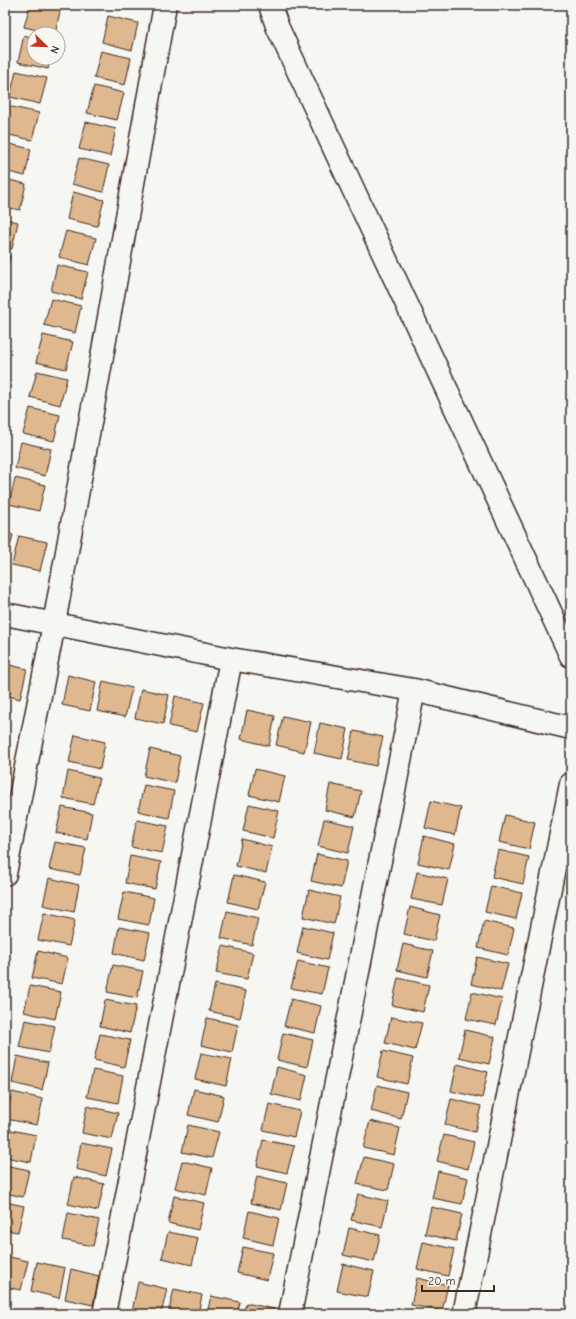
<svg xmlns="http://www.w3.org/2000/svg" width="576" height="1319" viewBox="0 0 576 1319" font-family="'Comic Neue',sans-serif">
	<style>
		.building { fill: #dfb890; stroke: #3b2a1e }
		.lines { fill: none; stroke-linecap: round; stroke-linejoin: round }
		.minor-casing { stroke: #3b2a1e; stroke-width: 25 }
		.minor { stroke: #f6f6f2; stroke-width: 22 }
	</style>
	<rect width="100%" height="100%" fill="#f6f6f2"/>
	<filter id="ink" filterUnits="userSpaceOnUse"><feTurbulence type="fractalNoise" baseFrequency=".025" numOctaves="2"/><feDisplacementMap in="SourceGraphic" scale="8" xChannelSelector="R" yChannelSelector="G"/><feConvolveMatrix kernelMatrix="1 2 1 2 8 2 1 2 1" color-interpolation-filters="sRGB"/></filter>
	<g filter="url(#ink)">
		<path class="building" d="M30 5H52L61 7 55 34 24 27Z
			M108 16 138 23 132 50 102 42Z
			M24 35 34 38V58H50L48 69 18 62Z
			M101 51 131 58 125 85 94 78Z
			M16 71 47 78 40 104 10 97Z
			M94 86 124 93 117 120 87 113Z
			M8 106 39 113 32 140 5 134V120Z
			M86 122 116 129 110 156 79 149Z
			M5 143 31 149 25 176 5 171Z
			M79 158 109 165 103 192 72 184Z
			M5 179 26 184 20 210 5 207Z
			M73 192 104 200 97 226 67 219Z
			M5 219 18 222 12 249 5 247Z
			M66 231 96 238 89 265 59 257Z
			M5 255 10 256 5 278Z
			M57 265 88 272 81 299 51 291Z
			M51 299 81 306 75 333 44 325Z
			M43 335 73 342 66 369 36 362Z
			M37 371 67 378 60 405 30 397Z
			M30 408 60 415 54 441 23 434Z
			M21 442 51 449 45 476 15 468Z
			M15 478 45 485 39 511 9 504Z
			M5 533 13 535 6 564H5Z
			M19 536 47 542 40 571 12 565Z
			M5 664 27 669 20 699 5 695Z
			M68 675 96 682 90 711 62 705Z
			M103 681 132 688 125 717 97 711Z
			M141 689 169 695 163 724 135 718Z
			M175 696 204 703 197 732 169 726Z
			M247 710 275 716 269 746 241 739Z
			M283 716 311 722 304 752 276 745Z
			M320 723 348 729 342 759 314 753Z
			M354 731 383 737 376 766 348 760Z
			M75 735 105 742 100 769 69 762Z
			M150 749 180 756 175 783 144 776Z
			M255 769 285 776 279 802 249 795Z
			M68 771 99 778 93 804 63 798Z
			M330 784 361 791 355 817 325 810Z
			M144 785 174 791 169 818 138 811Z
			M431 801 461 808 455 835 425 828Z
			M249 804 279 811 273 838 243 831Z
			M62 807 92 813 87 839 56 833Z
			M505 815 535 822 529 849 499 842Z
			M324 819 354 826 348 853 318 846Z
			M137 820 168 826 162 853 131 847Z
			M424 836 455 844 449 870 418 863Z
			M242 839 272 847 266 873 236 866Z
			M55 842 86 848 80 875 49 869Z
			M498 850 529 857 523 884 492 877Z
			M317 854 347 861 341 888 311 881Z
			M130 856 161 862 155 889 125 883Z
			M417 872 448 879 442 905 411 899Z
			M234 875 265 882 258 909 228 902Z
			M49 878 79 885 74 912 43 905Z
			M491 886 522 893 516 919 485 912Z
			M309 890 340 897 334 924 303 917Z
			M124 892 154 898 149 925 118 919Z
			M410 907 440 915 434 941 404 934Z
			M227 911 258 918 252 945 221 938Z
			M44 913 75 920 69 946 38 940Z
			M484 921 514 928 508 955 478 948Z
			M303 926 333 933 327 960 297 953Z
			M119 927 150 933 144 960 114 953Z
			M403 944 433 951 427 977 397 970Z
			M223 946 253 953 247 979 216 973Z
			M38 951 68 958 62 984 32 978Z
			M477 957 508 964 501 991 471 984Z
			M298 961 328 968 322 994 291 988Z
			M113 965 143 971 137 998 107 992Z
			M398 978 429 985 423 1012 392 1005Z
			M215 984 246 991 240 1018 209 1011Z
			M30 986 61 992 55 1019 24 1012Z
			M472 992 502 999 496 1025 466 1019Z
			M291 999 321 1006 315 1033 284 1026Z
			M105 1000 136 1006 130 1033 100 1026Z
			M391 1017 422 1023 415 1050 385 1043Z
			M207 1018 238 1025 232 1052 201 1045Z
			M25 1020 55 1026 49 1053 19 1047Z
			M465 1030 495 1037 489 1064 459 1057Z
			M283 1033 313 1040 307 1067 277 1060Z
			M100 1034 130 1040 124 1067 94 1060Z
			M383 1051 413 1058 407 1084 377 1077Z
			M201 1053 232 1059 226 1086 195 1079Z
			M17 1056 48 1063 42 1090 12 1083Z
			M457 1064 488 1072 482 1098 451 1091Z
			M277 1067 307 1075 301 1101 271 1094Z
			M93 1070 123 1076 118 1103 87 1097Z
			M377 1085 407 1092 401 1119 371 1111Z
			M194 1089 224 1096 218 1122 188 1115Z
			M12 1092 43 1099 37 1125 6 1119Z
			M451 1099 481 1106 475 1132 445 1125Z
			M269 1104 300 1111 294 1137 263 1130Z
			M87 1106 118 1113 112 1139 82 1133Z
			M370 1121 400 1128 394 1155 363 1148Z
			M188 1125 219 1132 212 1158 182 1152Z
			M6 1129 36 1135 31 1162 5 1157Z
			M444 1135 474 1142 468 1169 437 1161Z
			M263 1140 294 1146 287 1173 257 1166Z
			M81 1143 112 1149 106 1176 76 1169Z
			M364 1157 394 1164 388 1190 357 1184Z
			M182 1161 212 1168 206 1195 175 1188Z
			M5 1165 29 1170 23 1197 5 1193Z
			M438 1171 468 1178 462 1204 432 1198Z
			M257 1176 287 1183 281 1210 251 1203Z
			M74 1177 104 1184 98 1211 68 1204Z
			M358 1194 388 1201 382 1227 351 1220Z
			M174 1196 204 1203 198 1230 168 1223Z
			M5 1202 24 1206 18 1232 5 1230Z
			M431 1207 462 1214 456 1241 425 1234Z
			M249 1211 279 1218 273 1245 243 1238Z
			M68 1213 99 1220 93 1246 63 1240Z
			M349 1228 380 1235 374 1262 343 1255Z
			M168 1232 198 1238 192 1265 162 1258Z
			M423 1242 454 1249 448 1276 417 1269Z
			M243 1247 273 1253 267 1280 237 1273Z
			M5 1256 28 1261 21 1290 5 1287Z
			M37 1262 65 1268 59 1298 31 1291Z
			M343 1264 374 1271 368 1297 337 1291Z
			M71 1269 99 1276 93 1305 65 1299Z
			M417 1278 448 1285 442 1311 411 1305Z
			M138 1282 167 1289 161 1314H141L132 1312Z
			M174 1289 202 1295 198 1314H168Z
			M211 1296 240 1302 237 1314H207Z
			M246 1303 274 1309 273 1314H243Z"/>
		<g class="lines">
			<g class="minor-casing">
				<path id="minor" d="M270 5 277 26 571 656
					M5 614 231 659 414 690 571 728
					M5 874 54 624 165 5
					M104 1314 231 659
					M290 1314 414 690
					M464 1314 571 784"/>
			</g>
			<use href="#minor" class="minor"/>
		</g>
	</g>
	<rect width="576" height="1319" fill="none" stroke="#f6f6f2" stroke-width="20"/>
	<rect x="10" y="10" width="556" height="1299" fill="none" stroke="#3b2a1e" stroke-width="1.5" filter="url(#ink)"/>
	<g transform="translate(46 46) rotate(113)"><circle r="19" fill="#f6f6f2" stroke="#aba49d"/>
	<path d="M0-3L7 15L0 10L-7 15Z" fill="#c8321e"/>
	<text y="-6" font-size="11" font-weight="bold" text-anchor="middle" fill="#3b2a1e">N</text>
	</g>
	<path d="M422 1285v6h72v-6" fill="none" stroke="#3b2a1e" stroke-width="2"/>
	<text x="428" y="1285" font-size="12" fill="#3b2a1e" stroke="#f6f6f2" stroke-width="3" paint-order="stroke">20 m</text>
</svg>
